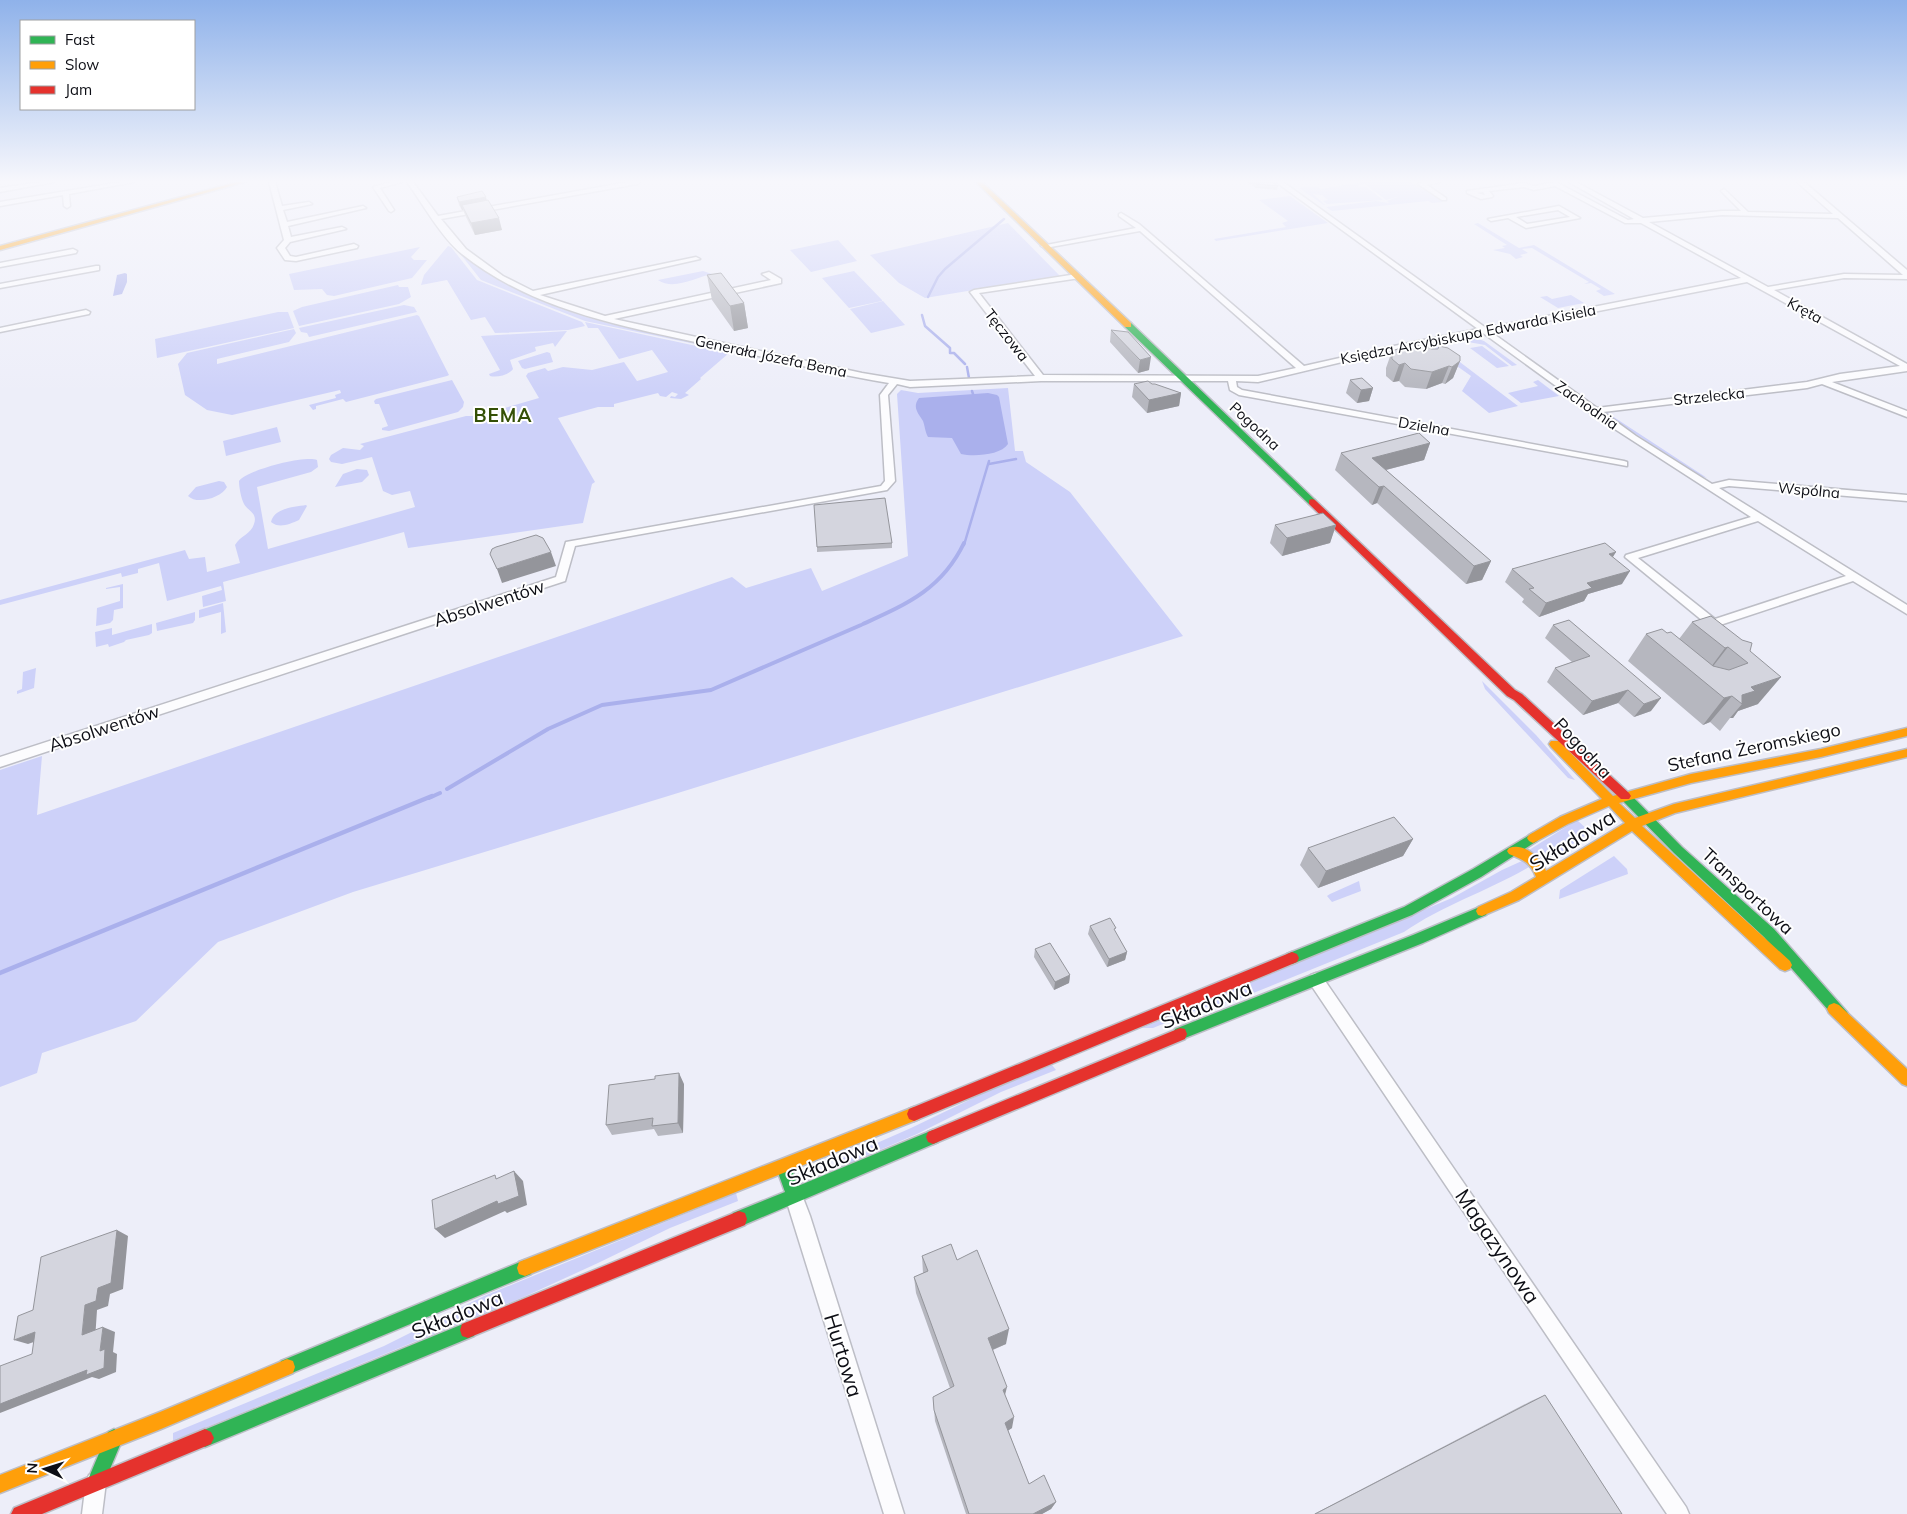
<svg xmlns="http://www.w3.org/2000/svg" width="1907" height="1514" viewBox="0 0 1907 1514" font-family="Mulish,sans-serif">
	<style>
		.green { fill: #cdd1f9 }
		.water { fill: #aab0ec }
		.lines { fill: none; stroke-linecap: round; stroke-linejoin: round }
		.stream-far2 { stroke: #aab0ec; stroke-width: 2.5 }
		.stream-far1 { stroke: #aab0ec; stroke-width: 4 }
		.stream { stroke: #aab0ec; stroke-width: 4.5 }
		.street-casing { stroke: #bdbec6; stroke-width: 3 }
		.fast-casing { stroke: #bdbec6; stroke-width: 3 }
		.slow-casing { stroke: #bdbec6; stroke-width: 3 }
		.jam-casing { stroke: #bdbec6; stroke-width: 3 }
		.street { fill: #fcfcfe; fill-rule: evenodd }
		.fast { fill: #30b455; fill-rule: evenodd }
		.slow { fill: #ff9f0a; fill-rule: evenodd }
		.jam { fill: #e5322d; fill-rule: evenodd }
		.wall { fill: #b6b7bf }
		.shaded-wall { fill: #94959b }
		.building { fill: #d4d5de; stroke: #94959b }
		.labels { text-anchor: middle; dominant-baseline: central; stroke-width: 4; stroke-linejoin: round; paint-order: stroke }
		.far-street-label { font-size: 15px; fill: #0d0e15; stroke: #fff }
		.street-label { font-size: 18px; fill: #0d0e15; stroke: #fff }
		.far-district-label { font-size: 19px; font-weight: bold; letter-spacing: 1px; fill: #345006; stroke: #fff }
		.near-street-label { font-size: 21px; fill: #0d0e15; stroke: #fff }
	</style>
	<rect width="100%" height="100%" fill="#edeef9"/>
	<path class="green" d="M1362 182H1411L1443 202 1432 203 1428 201 1332 211 1326 207 1376 201 1389 203 1387 201 1400 196 1386 200 1365 184 1358 185 1360 187 1365 186 1383 200 1327 204 1323 201 1328 200 1322 195 1313 194 1325 205H1324L1299 188 1316 186 1321 189Z
		M1290 196 1328 223 1216 241 1214 239 1286 227 1282 223 1288 221 1259 200Z
		M1008 223 1060 276 925 298 899 283 870 255Z
		M1478 223 1519 248 1534 245 1615 294 1604 296 1596 291 1601 289 1591 283 1584 284 1589 282 1532 248 1522 249 1528 253 1520 255 1523 257 1516 259 1510 254 1493 250 1505 248 1502 246 1507 245 1474 224Z
		M838 240 857 261 811 272 790 250Z
		M448 246 451 247 477 280 582 322 585 326 568 330 495 333 485 317 471 320 447 280 421 285 424 275Z
		M420 247 411 257 414 260H427L412 278 334 296 327 295 322 289 294 290 289 274Z
		M458 251C505 290 561 312 620 326 655 334 690 340 724 350L585 321 481 280Z
		M703 271 712 274C696 277 674 291 658 280Z
		M854 271 882 300V301L849 308 822 278Z
		M398 285 399 287H408L411 297 399 304 299 326 293 311 302 307Z
		M1571 295 1584 303 1558 308 1540 297 1547 296 1552 299Z
		M883 301 905 325 871 333 850 309Z
		M404 305 414 307 417 312 309 337 307 333 301 332 299 328Z
		M278 312H288L294 328 157 358 155 339Z
		M417 315 419 316 449 375 447 376 346 402 343 399 316 406V409L313 410 309 405 336 398 335 395 341 393 340 390 232 415 207 410 185 395 178 364 187 353 294 329 296 333 289 342 217 359V364Z
		M585 322 729 353 700 378 701 379 685 393 689 395 681 399 670 398 671 396 675 397 678 394 672 392 666 397 660 396 658 393 614 404V407H598L558 418 595 482 592 484 583 523 408 548 404 532 223 582 226 601 203 607 202 596 222 590 221 586 167 601 159 563 138 569V573L122 577 121 573 0 605V600L185 550 189 559 205 557 207 572 240 563 235 545C240 536 251 534 254 524 258 513 248 511 244 504 241 498 239 487 239 481 247 470 305 455 317 460L318 467 311 472 257 487 268 549 415 507 410 491 392 495 383 491 372 457 342 464 331 462 329 459 331 455 343 448 360 450 364 446 360 444 466 416H477L539 398 526 376 528 373 545 368 548 371 563 367 592 370 624 362 637 381 668 372 652 350 619 359 598 328H588Z
		M567 331 555 347 553 343 535 347 536 351 510 360 513 369C509 375 496 378 490 376L489 374 500 370 481 336Z
		M1473 337 1484 341 1517 365 1512 366 1485 345 1457 340Z
		M1436 344 1518 406 1489 413 1462 391 1471 376 1447 359 1400 351Z
		M1482 346 1509 366 1497 368 1470 348Z
		M547 352 550 353 553 362 525 369 522 368 518 361Z
		M452 380 464 402 463 407 458 412 389 431 382 430V428L388 426 379 404H375L374 401 376 399Z
		M1538 380 1559 396 1521 403 1508 393 1538 386 1533 382Z
		M1008 388 1015 451H1023L1026 462 1070 492 1183 636 665 797 353 892 218 942 136 1021 42 1053 37 1073 0 1087V770L42 756 37 815 732 577 746 588 811 568 822 591 908 556 897 394 901 390 918 393Z
		M1606 412 1707 478 1701 476 1606 415Z
		M277 427 281 442 226 456 223 441Z
		M357 469 367 470 369 475 362 482 335 487 343 474Z
		M219 481 224 482 227 487C221 498 197 505 188 496L196 487Z
		M306 505 307 506 299 520C290 524 279 529 271 522 274 508 294 507 306 505Z
		M123 584V608L114 610 113 620 110 623 96 626 97 608 120 601V587L106 589V588Z
		M223 603 226 632 221 634V612L199 618V610Z
		M195 612V620L193 623 157 631 156 623Z
		M152 624V633L149 635 126 640 124 642 109 647 108 644 96 647 95 632 112 628V635Z
		M36 668 34 688 17 694V691L22 689 23 672Z
		M1482 681 1536 735 1575 780 1568 778 1485 689Z
		M1577 820 1590 832 1547 862 1529 850Z
		M1614 856 1627 869 1628 874 1559 899 1560 890Z
		M1524 860 1529 867C1488 891 1443 905 1404 932L1231 1002 1202 1008 1153 1028H1142L1452 898 1502 870Z
		M1359 881 1361 891 1332 902 1327 896 1330 894Z
		M1052 1065 1056 1070 1001 1092 917 1134 845 1165 843 1158 911 1128 992 1089Z
		M736 1193 738 1201 670 1228 598 1263 526 1296 173 1441V1433L384 1346 484 1296Z"/>
	<path class="water" d="M125 273 127 274V282L122 294 113 296 117 275Z
		M988 393 997 395 999 397 1008 444C1001 455 974 457 961 454L952 438 928 437C925 432 925 426 923 421 918 413 912 407 919 398Z"/>
	<g class="lines">
		<path class="stream-far2" d="M928 297 938 277 945 269 1004 219
			M922 315 925 326 950 348V353H954L965 364
			M967 367 969 378
			M972 391 973 394
			M989 464 1016 459
			M964 545 989 461"/>
		<path class="stream-far1" d="M863 624C907 604 942 589 964 543
			M447 789 548 729 602 705 711 690 861 625
			M429 798 440 793"/>
		<path class="stream" d="M0 973 432 796"/>
		<g class="street-casing">
			<path id="street" d="M41 182H54L0 192V188Z
				M121 182H134L69 194 70 206 67 208 64 206 63 195 0 206V202Z
				M269 182H275L282 206 309 202 312 204 283 210 287 222 363 206 366 208 288 226 291 237 342 227 346 229 290 242 285 248 290 256 296 257 354 244 358 246 357 248 296 261 285 260 277 248 284 240Z
				M391 182H402L380 188 394 210 391 212 389 211 373 187Z
				M407 182H413L438 216 628 182H640L637 184 441 219 466 249 503 276 533 291 696 257 700 259 540 295 605 316 771 280 762 274 769 272 781 279V283L614 319 862 373 910 381 1035 376 970 292 974 290 1077 274 1081 276 1080 278 979 293 1043 375 1258 376 1296 368 1140 231 1045 248 1041 246 1136 228 1119 216V214L1121 213 1139 224 1304 366 1384 348 1478 329 1276 182H1283L1486 328 1741 278 1641 223H1625L1555 186 1534 190 1524 187 1489 191 1493 196 1492 197 1481 199 1467 193V191L1524 183 1534 186 1556 182 1628 220 1634 219 1569 182H1576L1643 218 1722 211H1741L1721 191 1724 189 1748 212 1833 214 1797 182H1804L1907 270V279L1844 278 1774 290 1907 364V371L1832 382 1907 411V417L1822 384 1807 388 1603 412 1636 436 1712 484 1729 480 1907 495V501L1729 486 1719 488 1907 605V614L1853 581 1717 626H1709L1625 557 1626 555 1751 517 1590 413 1589 410 1483 333 1384 352 1258 382 1236 381 1237 387 1242 390 1624 461 1627 462V466L1239 395 1230 390 1228 381H1041L910 387 897 384 888 395 895 481 887 490 575 546 565 581 0 767V757L556 577 566 542 881 486 885 481 880 395 889 383C833 374 778 360 723 348 632 328 536 313 462 254 441 237 423 204 407 182ZM1483 192 1485 195 1477 193ZM1722 215 1838 218 1903 275 1844 274 1768 287 1649 222ZM1747 282 1900 366 1840 374 1807 382 1597 408 1491 332ZM1758 521 1846 576 1715 619 1638 558Z
				M1424 182H1440L1427 185 1446 198V200H1442L1418 184Z
				M1559 206 1580 218 1526 228 1508 218 1491 221 1488 219ZM1558 210 1570 217 1527 224 1516 217Z
				M73 249 77 251 76 253 0 267V263Z
				M96 266H99V270L0 288V284Z
				M86 310 90 312 89 314 0 332V328Z
				M1316 973 1321 975 1686 1507 1689 1514H1667L1311 985 1309 980 1311 975Z
				M794 1187 800 1190 810 1216 904 1514H884L785 1196 788 1190Z
				M96 1472 103 1475 106 1482 102 1514H82L86 1482 89 1475Z"/>
		</g>
		<g class="fast-casing">
			<path id="fast" d="M1125 323H1131L1315 500V504H1309L1125 327Z
				M1625 791 1629 793 1682 847 1774 929 1847 1012 1849 1016 1847 1020 1842 1022 1837 1020 1764 937 1674 853 1621 799 1619 796 1621 793Z
				M1533 833 1537 835 1539 838 1537 841 1481 877 1412 915 1297 962 1292 964 1287 962 1285 958 1287 954 1404 907 1473 869Z
				M1482 906 1486 907 1488 911 1486 915 1423 943 1180 1040 1175 1039 1173 1034 1175 1029 1413 935Z
				M933 1130 938 1132 940 1137 938 1142 739 1227 733 1225 731 1219 733 1213 785 1192 776 1167 779 1162 784 1159 789 1162 798 1186Z
				M525 1260 531 1262 533 1268 531 1274 287 1375 281 1373 279 1367 281 1361Z
				M468 1322 474 1324 476 1330 474 1336 205 1447 199 1444 196 1438 199 1432Z
				M114 1429 120 1432 123 1438 102 1488 96 1491 90 1488 87 1482 108 1432Z"/>
		</g>
		<g class="slow-casing">
			<path id="slow" d="M237 182H245L0 250V246Z
				M976 182H982L1131 323V327H1125Z
				M1907 728V736L1821 757 1691 783 1619 803 1635 818 1674 804 1907 749V757L1675 813 1642 826 1790 961 1792 965 1790 969 1785 971 1780 969 1632 831 1519 900 1482 916 1478 915 1476 911 1478 907 1511 892 1536 877C1531 863 1522 859 1509 854L1507 851 1509 848C1525 842 1540 858 1546 871L1625 823 1609 806 1568 824 1537 841 1533 843 1529 841 1527 838 1529 835 1560 817 1602 799 1551 747 1549 744 1551 741H1559L1613 796 1691 774 1821 749Z
				M1834 1003 1839 1005 1907 1069V1086L1902 1084 1829 1013 1827 1009 1829 1005Z
				M914 1107 919 1109 921 1114 919 1119 525 1276 519 1274 517 1268 519 1262Z
				M287 1359 293 1361 295 1367 293 1373 161 1429 0 1493V1475L160 1412Z"/>
		</g>
		<g class="jam-casing">
			<path id="jam" d="M1312 499 1315 500 1515 690 1522 694 1629 793 1631 796 1629 799H1621L1514 700 1507 696 1309 504V500Z
				M1292 952 1297 954 1299 958 1297 962 914 1121 909 1119 907 1114 909 1109Z
				M1180 1028 1185 1029 1187 1034 1185 1039 933 1144 928 1142 926 1137 928 1132Z
				M739 1211 745 1213 747 1219 745 1225 468 1338 462 1336 460 1330 462 1324Z
				M205 1429 211 1432 214 1438 211 1444 42 1514H11L14 1508Z"/>
		</g>
		<use href="#street" class="street"/>
		<use href="#fast" class="fast"/>
		<use href="#slow" class="slow"/>
		<use href="#jam" class="jam"/>
	</g>
	<path class="wall" d="M1247 182H1272L1278 186 1277 190 1256 188Z
		M457 197 487 200 502 230 475 235 466 217 463 210H462L459 205Z
		M707 275 744 303 748 328 734 331 712 300Z
		M1111 330 1149 370 1138 373 1110 342Z
		M1432 349H1438L1460 361 1453 378 1445 384 1442 383 1426 389 1405 387 1399 381 1393 382 1386 376V368L1392 351Z
		M1350 380 1373 388 1369 401 1357 403 1346 393Z
		M1134 384H1152L1181 393 1179 406 1147 413 1132 397Z
		M1430 443 1424 460 1386 470 1491 561 1482 580 1466 584 1377 503 1372 505 1335 470 1341 453Z
		M1275 525H1336L1330 543 1282 556 1270 543Z
		M892 543V548L817 552V547Z
		M1613 557 1622 584 1588 594 1584 601 1539 617 1522 602 1524 599 1505 582 1512 569Z
		M1569 620 1651 711 1634 717 1618 703 1583 715 1547 682 1555 668 1572 662 1545 638 1553 625Z
		M1692 622 1750 651 1758 704 1738 711 1733 718H1730L1720 731 1710 722 1703 725 1628 661 1646 634 1679 639Z
		M1413 839 1403 856 1318 888 1300 865 1308 848Z
		M1090 926 1115 932 1127 952 1125 960 1107 967 1088 934Z
		M1035 949 1070 975 1069 983 1054 990 1034 957Z
		M684 1084 683 1133 658 1136 654 1129 612 1135 606 1125Z
		M922 1256 957 1260 1006 1344 993 1350 1005 1395 1012 1428 1008 1430 1029 1484 1056 1502 1051 1509 1042 1514H966L935 1421 933 1397 950 1388 916 1293 914 1277 923 1273Z
		M1545 1395 1622 1514H1314L1531 1401Z"/>
	<path class="shaded-wall" d="M486 197 488 205H462L463 210H462L459 202Z
		M499 218 502 230 475 235 471 223Z
		M744 303 748 328 734 331 730 306Z
		M1151 357 1149 370 1138 373 1140 360Z
		M1460 361 1453 378 1445 384 1452 367Z
		M1405 363 1399 381 1393 382 1399 365Z
		M1449 366 1442 383 1426 389 1432 372Z
		M1373 388 1369 401 1357 403 1361 390Z
		M1181 393 1179 406 1147 413 1149 400Z
		M1430 443 1424 460 1366 475 1372 458Z
		M1384 486 1377 503 1372 505 1379 487Z
		M1336 525 1330 543 1282 556 1287 538Z
		M551 552 556 566 502 583 497 569Z
		M1616 552 1608 565 1609 554Z
		M1491 561 1482 580 1466 584 1474 566Z
		M1630 571 1622 584 1588 594 1584 601 1539 617 1546 603 1587 583Z
		M1728 647 1707 674 1705 675 1725 648Z
		M1781 677 1758 704 1738 711 1733 718H1730L1742 704V695L1751 687Z
		M1628 690 1618 703 1583 715 1592 701Z
		M1732 696 1710 722 1703 725 1724 698Z
		M1661 698 1651 711 1634 717 1644 704Z
		M1413 839 1403 856 1318 888 1326 871Z
		M1127 952 1125 960 1107 967 1109 959Z
		M1070 975 1069 983 1054 990 1055 982Z
		M679 1073 684 1084 683 1133 678 1123Z
		M514 1171 523 1181 527 1205 507 1213 505 1211 445 1238 435 1229Z
		M117 1230 128 1236 123 1289 110 1294 108 1306 97 1310 95 1340 82 1335 85 1305 98 1288Z
		M103 1327 115 1332 113 1352 117 1354 116 1372 99 1379 92 1377 0 1413V1404L100 1351Z
		M1009 1329 1006 1344 987 1352 988 1338Z
		M35 1332 48 1337 28 1344 14 1340Z
		M1007 1387 1004 1399 1003 1390Z
		M1014 1417 1012 1428 1003 1434 1005 1423Z
		M1056 1502 1051 1509 1042 1514H1033Z"/>
	<path class="building" d="M1253 182H1272L1278 186 1257 184Z
		M482 191 486 197 459 202 457 197Z
		M488 200 499 218 471 223 462 205Z
		M721 273 744 303 730 306 707 275Z
		M1111 330 1128 332 1151 357 1140 360Z
		M1409 345H1420L1432 349H1438L1439 346 1448 348 1460 356V361L1452 367 1449 366 1432 372 1411 369 1405 363 1399 365 1392 359V351Z
		M1362 378 1373 388 1361 390 1350 380Z
		M1148 381 1152 384H1155L1181 393 1149 400 1134 384Z
		M1419 433 1430 443 1372 458 1491 561 1474 566 1384 486 1379 487 1341 453Z
		M885 498 892 543 817 547 814 505Z
		M1323 513 1336 525 1287 538 1275 525Z
		M536 535 543 538 551 552 497 569 490 554 492 549 496 547Z
		M1605 543 1616 552 1609 554 1630 571 1587 583 1592 588 1546 603 1529 589 1534 588 1512 569Z
		M1711 616 1742 640 1752 643 1750 651 1781 677 1751 687 1755 691 1742 695V704L1732 696 1724 698 1646 634 1662 629 1667 633 1671 632 1713 666 1729 670 1748 663 1728 647 1725 648 1692 622Z
		M1569 620 1661 698 1644 704 1628 690 1592 701 1555 668 1590 656 1553 625Z
		M1394 817 1413 839 1326 871 1308 848Z
		M1110 918 1116 928 1114 929 1127 952 1109 959 1090 926Z
		M1050 943 1070 975 1055 982 1035 949Z
		M679 1073 678 1123 652 1126 653 1118 606 1125 609 1085 655 1079V1076Z
		M514 1171 519 1196 498 1204 497 1201 435 1229 432 1200 495 1175 496 1179Z
		M117 1230 111 1283 98 1288 96 1301 85 1305 82 1335 103 1327 100 1351 105 1349 104 1368 86 1375 87 1370 0 1404V1366L32 1354 35 1332 14 1340 18 1316 33 1310 41 1257Z
		M951 1244 957 1260 977 1250 1009 1329 988 1338 1007 1387 1003 1390 1014 1417 1005 1423 1029 1484 1044 1475 1056 1502 1033 1514H969L934 1410 933 1397 954 1386 914 1277 928 1271 922 1256Z
		M1545 1395 1622 1514H1315Z"/>
	<linearGradient id="sky" x2="0" y2="1"><stop stop-color="#8fb2ea"/><stop offset="0.46" stop-color="#f7f7fc"/><stop offset="1" stop-color="#f7f7fc" stop-opacity="0"/></linearGradient>
	<rect width="1907" height="394" fill="url(#sky)"/>
	<g class="labels">
		<g class="far-street-label">
			<text transform="translate(1805 310) rotate(29)">Kręta</text>
			<text transform="translate(1468 334) rotate(-11)">Księdza Arcybiskupa Edwarda Kisiela</text>
			<text transform="translate(1007 335) rotate(52)">Tęczowa</text>
			<text transform="translate(771 356) rotate(12)">Generała Józefa Bema</text>
			<text transform="translate(1709 396) rotate(-6)">Strzelecka</text>
			<text transform="translate(1587 405) rotate(35)">Zachodnia</text>
			<text transform="translate(1255 426) rotate(43)">Pogodna</text>
			<text transform="translate(1424 426) rotate(10)">Dzielna</text>
			<text transform="translate(1809 490) rotate(5)">Wspólna</text>
		</g>
		<g class="street-label">
			<text transform="translate(489 603) rotate(-18)">Absolwentów</text>
			<text transform="translate(104 728) rotate(-18)">Absolwentów</text>
			<text transform="translate(1754 747) rotate(-12)">Stefana Żeromskiego</text>
			<text transform="translate(1583 748) rotate(47)">Pogodna</text>
			<text transform="translate(1748 891) rotate(43)">Transportowa</text>
		</g>
		<g class="far-district-label">
			<text x="503" y="415">BEMA</text>
		</g>
		<g class="near-street-label">
			<text transform="translate(1572 840) rotate(-32)">Składowa</text>
			<text transform="translate(1206 1004) rotate(-22)">Składowa</text>
			<text transform="translate(832 1160) rotate(-23)">Składowa</text>
			<text transform="translate(1498 1246) rotate(56)">Magazynowa</text>
			<text transform="translate(457 1314) rotate(-22)">Składowa</text>
			<text transform="translate(844 1355) rotate(73)">Hurtowa</text>
		</g>
	</g>
	<rect x="20" y="20" width="175" height="90" fill="#ffffff" stroke="#9e9fa1"/>
	<rect x="30" y="36" width="25" height="8" fill="#30b455" stroke="#9e9fa1"/>
	<text x="65" y="45" font-size="15" fill="#0d0e15">Fast</text>
	<rect x="30" y="61" width="25" height="8" fill="#ff9f0a" stroke="#9e9fa1"/>
	<text x="65" y="70" font-size="15" fill="#0d0e15">Slow</text>
	<rect x="30" y="86" width="25" height="8" fill="#e5322d" stroke="#9e9fa1"/>
	<text x="65" y="95" font-size="15" fill="#0d0e15">Jam</text>
	<g transform="translate(45 1469) rotate(274)" stroke="#ffffff" stroke-width="4" paint-order="stroke">
	<path d="M0-4L9 19L0 12L-9 19Z" fill="#0d0e15"/>
	<text y="-8" font-size="14" font-weight="bold" text-anchor="middle" fill="#0d0e15">N</text>
	</g>
</svg>
